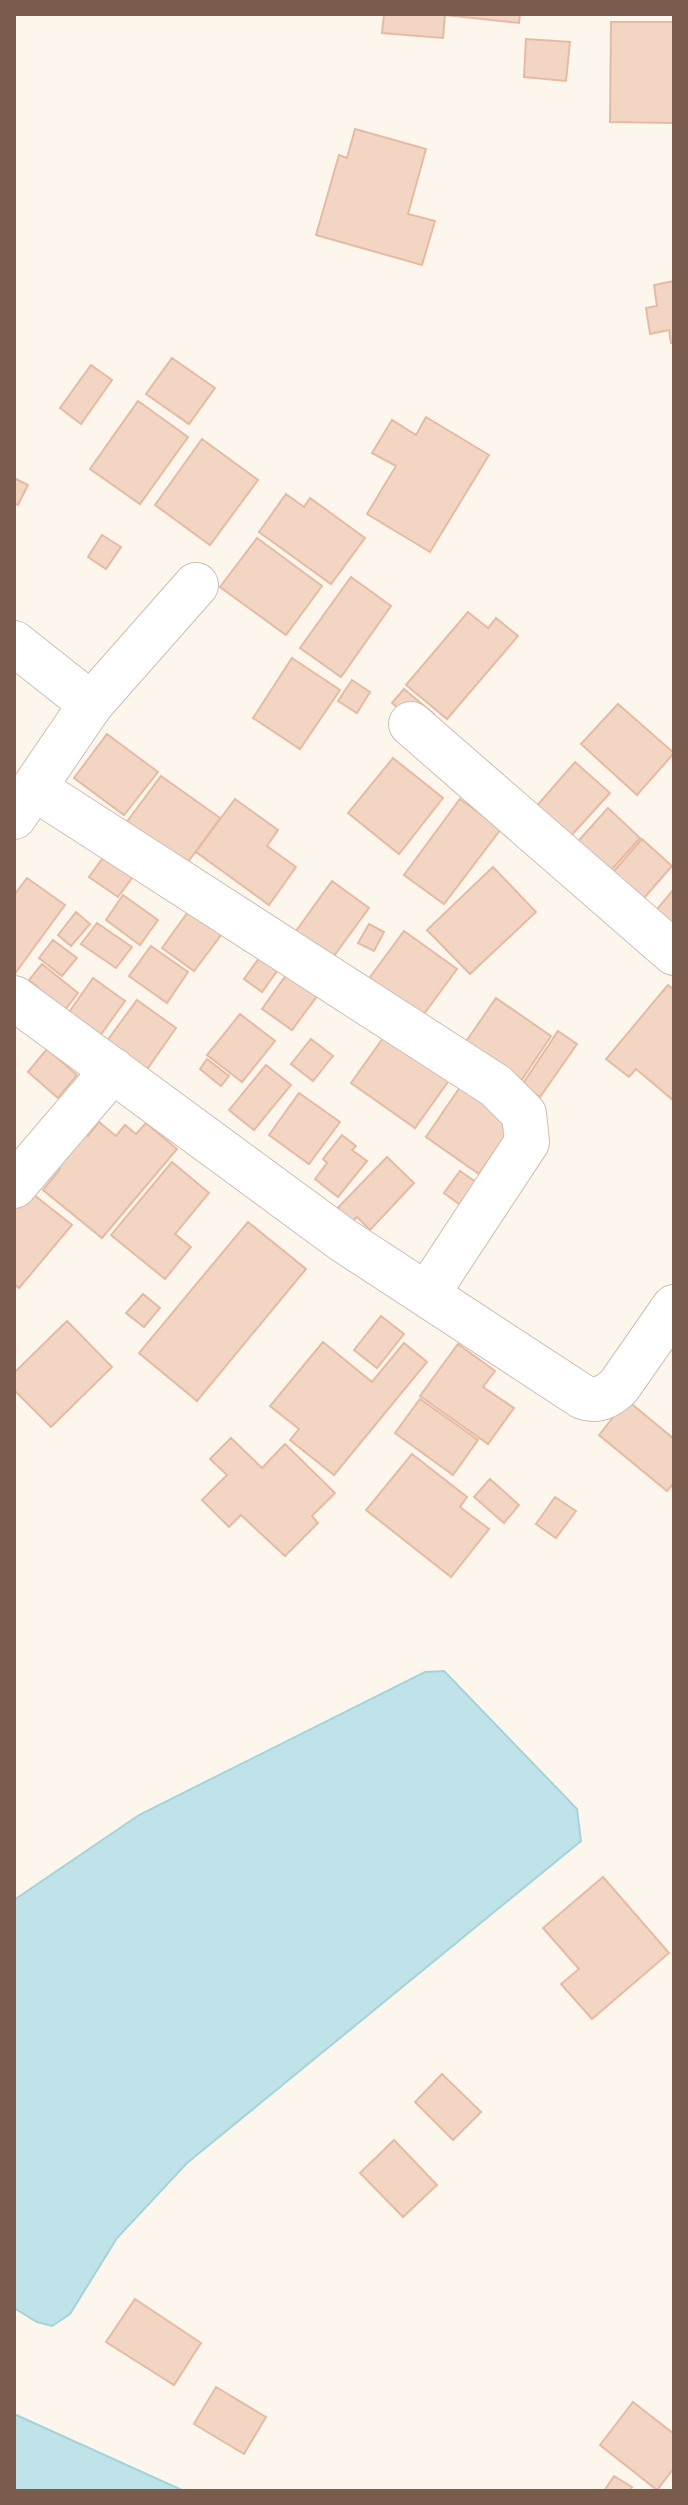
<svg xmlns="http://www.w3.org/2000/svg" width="688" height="2505" viewBox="0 0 688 2505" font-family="'Asap Condensed',sans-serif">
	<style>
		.water { fill: #bfe3e8; stroke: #a5d3da; stroke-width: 2 }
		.building { fill: #f3d5c3; stroke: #e6bba3; stroke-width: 2 }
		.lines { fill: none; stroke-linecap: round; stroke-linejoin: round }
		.minor-casing { stroke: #d1beb0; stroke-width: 46 }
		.minor { stroke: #fff; stroke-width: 44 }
	</style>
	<rect width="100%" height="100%" fill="#fdf6ec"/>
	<path class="water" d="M444 1671 577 1809 581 1841 187 2163 117 2238 70 2314 52 2326 37 2322 14 2308V1900L139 1815 425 1672Z
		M14 2414 184 2491H14Z"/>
	<path class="building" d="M384 14H520L519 23 445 15 443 38 382 33Z
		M611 22H674V123L610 122Z
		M526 39 570 42 566 81 524 77Z
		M355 129 426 149 408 214 435 221 422 265 316 235 339 155 347 158Z
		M674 281V342L671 343 669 330 650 334 646 308 657 306 654 285Z
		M172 358 215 388 189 424 146 394Z
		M91 365 112 380 81 424 60 408Z
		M138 401 188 437 140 504 90 469Z
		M426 417 489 455 430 552 367 514 396 466 372 453 392 420 416 435Z
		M202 439 258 480 210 545 155 505Z
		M14 478 28 485 18 505 14 503Z
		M286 494 304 507 310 498 365 538 331 584 259 532Z
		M102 535 121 547 106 569 88 557Z
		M257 538 322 586 286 635 220 587Z
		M351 577 391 606 341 677 300 648Z
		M468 612 488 628 496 618 518 636 447 719 406 685Z
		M292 658 340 690 300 749 253 718Z
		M352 680 370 692 357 713 338 701Z
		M404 689 434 714 421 728 392 703Z
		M618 704 674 753 637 795 581 744Z
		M107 734 158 772 124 815 74 778Z
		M393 758 443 798 399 854 348 813Z
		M575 762 610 793 569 838 535 808Z
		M161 776 220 818 185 866 126 823Z
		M235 799 278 830 267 846 296 867 269 905 196 852Z
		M460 799 501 829 444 904 404 875Z
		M608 808 640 838 604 878 572 848Z
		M642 839 672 866 637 906 607 879Z
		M115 841 144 862 118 897 89 877Z
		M493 867 536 912 470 974 427 930Z
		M27 878 65 905 14 975V895Z
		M332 881 369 908 328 964 291 938Z
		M674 889V943L647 921Z
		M123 895 158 920 140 945 106 920Z
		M198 898 231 922 194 971 162 948Z
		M76 912 90 924 71 946 58 935Z
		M97 923 132 947 116 968 81 944Z
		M369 924 384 932 374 951 358 943Z
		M404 931 457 969 421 1018 368 980Z
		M53 940 77 958 62 976 39 958Z
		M151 946 188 972 167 1003 129 976Z
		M267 947 285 960 262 992 244 979Z
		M42 964 78 993 65 1010 29 980Z
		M294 964 324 987 292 1030 262 1009Z
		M93 978 125 1001 97 1040 65 1018Z
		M668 985 674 990V1101L636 1069 629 1077 606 1059Z
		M496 998 551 1036 519 1084 463 1046Z
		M137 1000 176 1028 141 1078 101 1049Z
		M240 1014 275 1041 242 1082 207 1055Z
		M391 1027 455 1072 415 1128 351 1083Z
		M558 1031 577 1044 540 1097 522 1085Z
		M311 1039 333 1056 313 1081 291 1064Z
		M47 1049 77 1075 58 1098 28 1072Z
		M207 1059 229 1076 221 1086 200 1069Z
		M266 1065 291 1085 254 1130 229 1110Z
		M467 1077 520 1114 479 1174 426 1137Z
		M299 1093 340 1122 309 1164 269 1135Z
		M99 1122 116 1136 125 1125 136 1134 146 1123 177 1149 102 1238 43 1190 60 1169 46 1156 73 1124 88 1136Z
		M342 1135 356 1146 352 1150 367 1161 338 1197 315 1179 327 1163 323 1159Z
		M387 1157 414 1183 370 1230 357 1217 342 1231 328 1218Z
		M172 1162 209 1193 175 1234 191 1247 165 1279 111 1235Z
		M460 1171 489 1191 473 1214 444 1193Z
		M24 1187 72 1225 19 1288 14 1284V1198Z
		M248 1222 306 1269 197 1401 139 1353Z
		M143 1294 160 1308 144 1327 126 1313Z
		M381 1316 404 1334 377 1368 354 1350Z
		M67 1321 112 1367 51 1427 14 1390V1373Z
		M323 1342 372 1382 404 1343 427 1362 334 1475 290 1440 299 1429 270 1406Z
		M458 1344 495 1371 483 1387 514 1408 488 1444 420 1396Z
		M420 1399 478 1440 453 1475 395 1433Z
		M627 1400 674 1439V1483L667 1491 599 1435Z
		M231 1438 262 1468 285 1444 335 1493 312 1516 318 1523 285 1556 241 1515 229 1527 202 1500 227 1475 210 1459Z
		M412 1454 467 1497 460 1507 489 1529 451 1577 366 1510Z
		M490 1479 519 1505 504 1523 474 1497Z
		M555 1497 576 1511 556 1538 536 1524Z
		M603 1877 669 1953 592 2019 561 1984 579 1969 543 1928Z
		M442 2074 481 2112 453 2140 415 2102Z
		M394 2140 437 2185 403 2217 360 2173Z
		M135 2299 201 2343 174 2385 106 2342Z
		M216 2387 266 2417 244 2454 194 2424Z
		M633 2402 674 2434V2468L657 2490 600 2445Z
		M614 2476 632 2487 629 2491H604Z"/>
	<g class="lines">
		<g class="minor-casing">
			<path id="minor" d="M14 643 91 704 14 817
				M91 704 196 585
				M411 724 674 953
				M34 788 496 1086 524 1114 527 1142 427 1294
				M14 998 343 1240 583 1397C597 1402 608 1397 619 1386L674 1307
				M14 1186 113 1070"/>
		</g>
		<use href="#minor" class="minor"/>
	</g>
	<rect width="688" height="2505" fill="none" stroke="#7a5c4d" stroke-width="32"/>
</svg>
